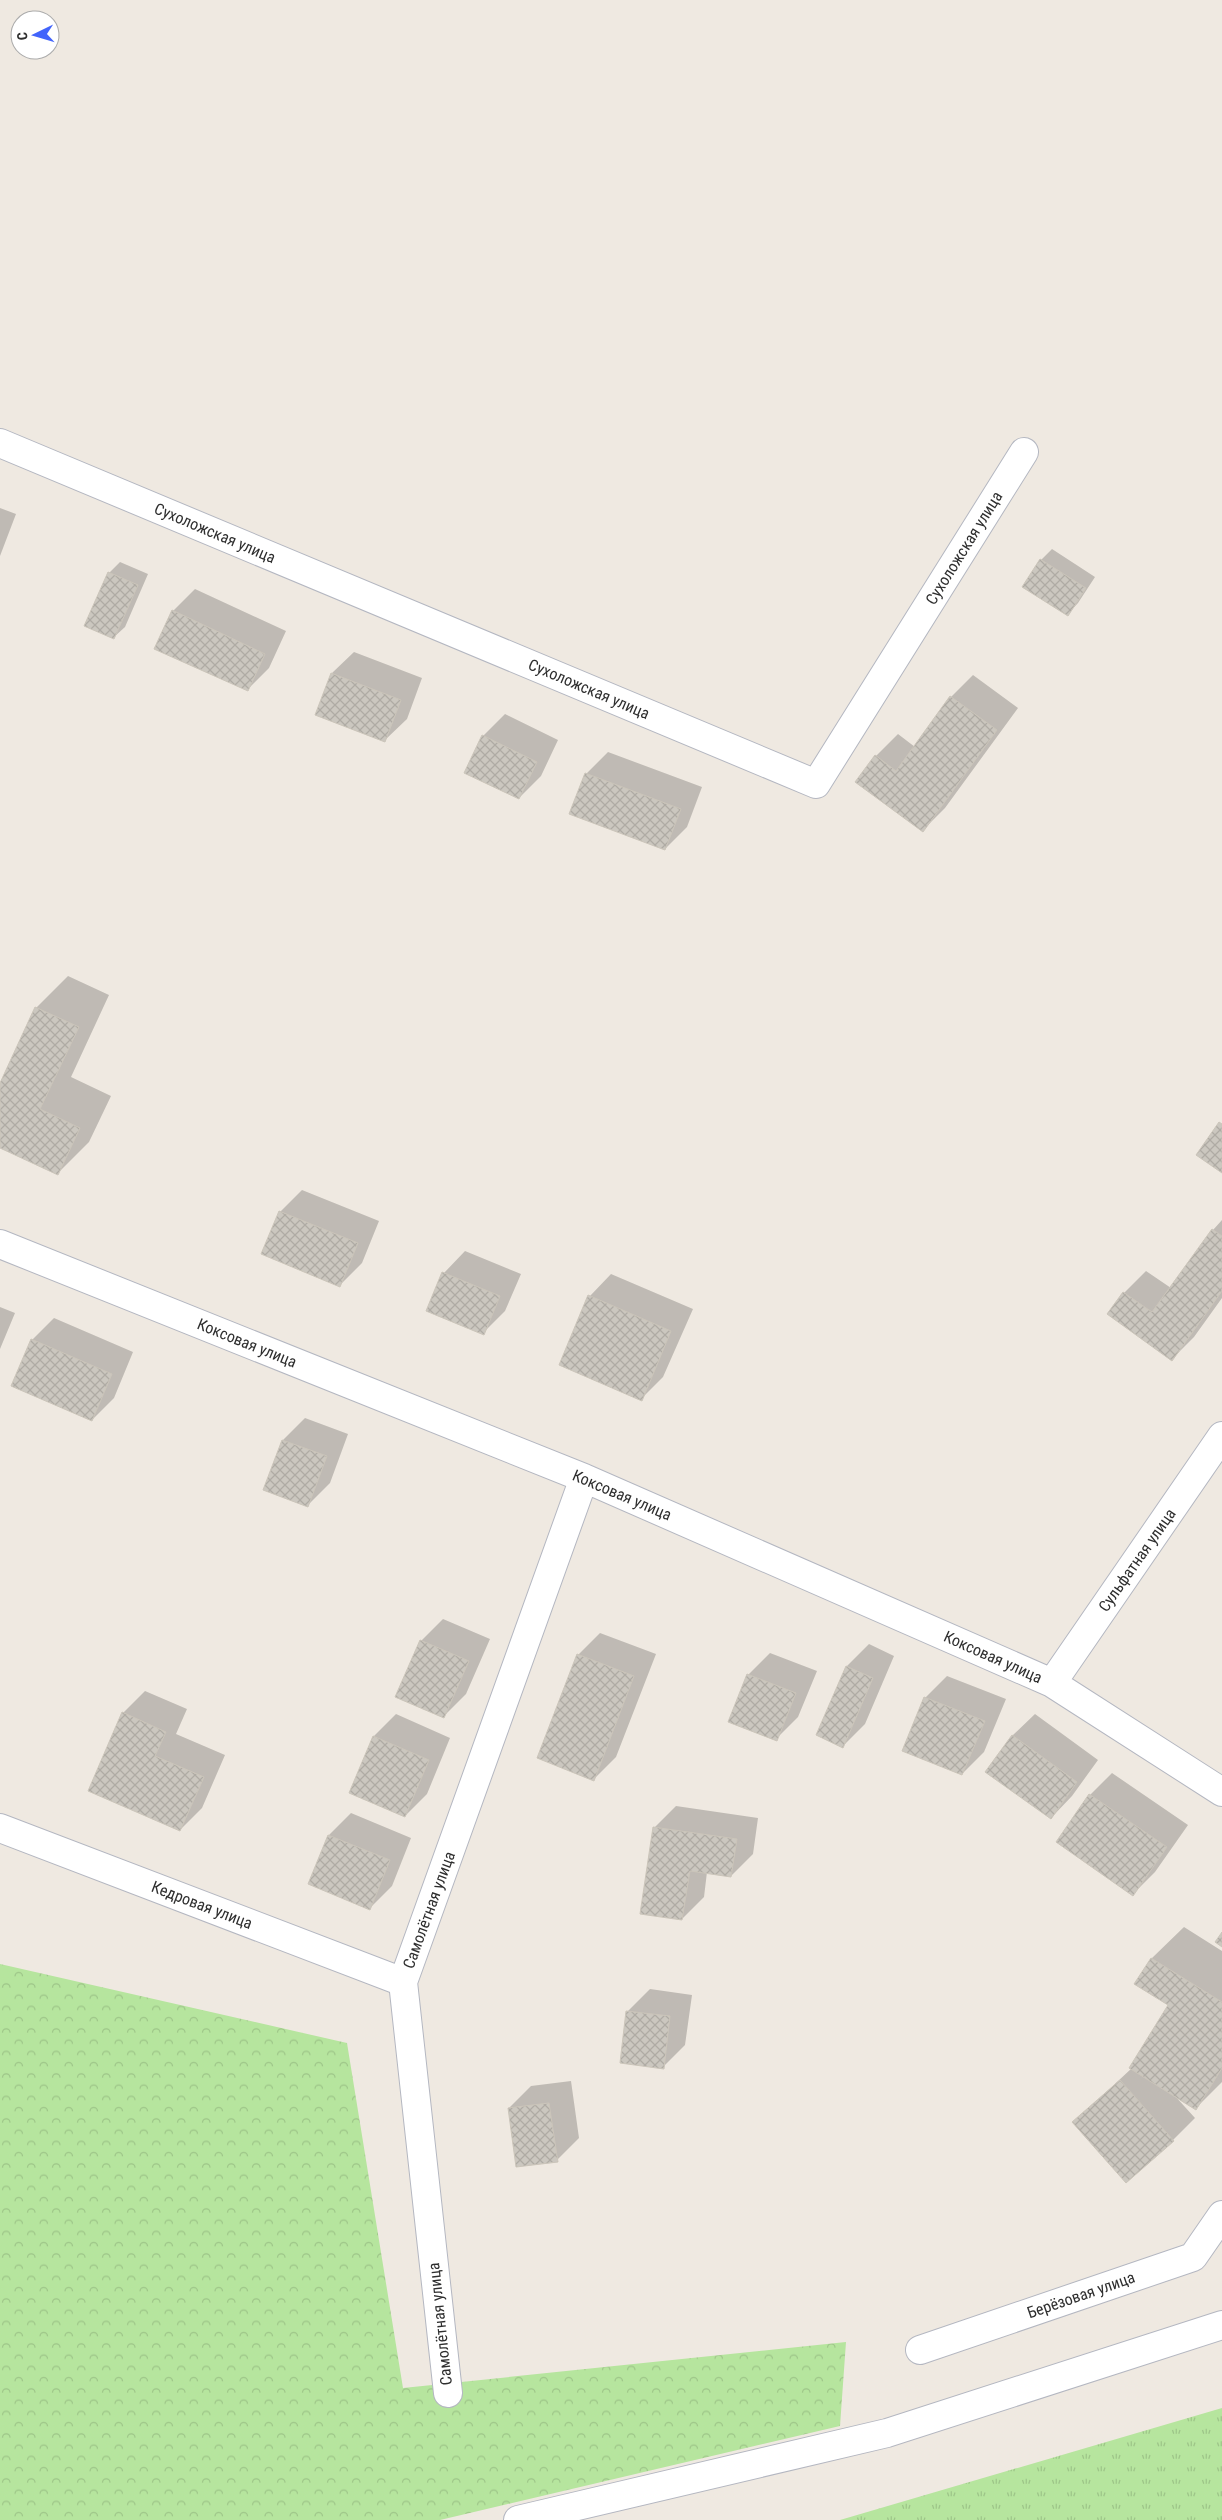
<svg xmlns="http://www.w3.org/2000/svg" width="1222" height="2520" viewBox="0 0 1222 2520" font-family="'Roboto Condensed',sans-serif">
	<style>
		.grass { fill: url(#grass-tufts) }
		.forest { fill: url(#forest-crowns) }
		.shadow { fill: #0003 }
		.building { fill: url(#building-cross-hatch); stroke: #cbc5ba }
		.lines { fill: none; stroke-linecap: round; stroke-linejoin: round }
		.minor-casing { stroke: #b4b7c1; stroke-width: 30 }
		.minor { stroke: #fff; stroke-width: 28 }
		.labels { text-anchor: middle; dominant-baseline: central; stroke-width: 4; stroke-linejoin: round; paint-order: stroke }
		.street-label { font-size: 16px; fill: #2e2e2e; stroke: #fff }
	</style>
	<defs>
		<pattern id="grass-tufts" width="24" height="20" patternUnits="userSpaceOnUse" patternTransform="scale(1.25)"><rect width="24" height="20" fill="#b6e59e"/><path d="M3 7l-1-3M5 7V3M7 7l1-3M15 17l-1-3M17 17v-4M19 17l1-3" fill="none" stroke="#9dc588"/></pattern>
		<pattern id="forest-crowns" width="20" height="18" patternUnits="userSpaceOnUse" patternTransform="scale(1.25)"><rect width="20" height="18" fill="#b6e59e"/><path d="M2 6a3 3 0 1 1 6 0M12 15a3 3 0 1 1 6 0" fill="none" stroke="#9dc588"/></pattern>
		<pattern id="building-cross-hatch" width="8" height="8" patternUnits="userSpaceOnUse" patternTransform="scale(1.25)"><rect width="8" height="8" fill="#cbc7bf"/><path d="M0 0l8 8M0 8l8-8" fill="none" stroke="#afaba4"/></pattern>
	</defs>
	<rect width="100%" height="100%" fill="#efe9e1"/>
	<path class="grass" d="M1222 2408V2520H840Z"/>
	<path class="forest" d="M0 1964 347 2043 403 2388 846 2342 840 2426 440 2520H0Z"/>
	<path class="shadow" d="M0 508 16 514 0 556Z
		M1052 549 1095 577 1078 603 1068 614 1041 560Z
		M120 562 148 574 125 627 114 637 109 573Z
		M195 589 286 631 269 668 247 690 173 611Z
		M354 652 422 678 407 719 385 740 332 673Z
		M973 675 1018 708 945 808 923 830 876 756 898 734 915 747 951 697Z
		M505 714 558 740 541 776 519 798 483 736Z
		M608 752 702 787 687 827 665 849 586 774Z
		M68 976 109 995 71 1077 111 1096 89 1142 58 1173 0 1147V1086L36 1008Z
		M302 1190 379 1221 362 1263 340 1285 280 1212Z
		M1222 1220V1298L1194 1337 1172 1359 1124 1293 1146 1271 1171 1288 1213 1230Z
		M465 1251 521 1274 505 1311 483 1333 444 1273Z
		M611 1274 693 1309 663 1377 641 1399 590 1296Z
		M0 1307 15 1313 0 1349Z
		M54 1318 133 1352 114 1398 92 1420 32 1340Z
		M305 1418 348 1434 330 1483 308 1505 283 1440Z
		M443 1619 490 1639 466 1694 444 1716 421 1641Z
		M600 1633 656 1654 616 1757 594 1779 578 1655Z
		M869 1644 894 1656 865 1724 843 1746 817 1735 847 1666Z
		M770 1653 817 1671 798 1717 776 1739 748 1675Z
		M947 1676 1006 1699 984 1752 962 1774 925 1698Z
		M145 1691 187 1709 176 1734 225 1755 202 1808 180 1830 123 1713Z
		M396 1714 450 1738 427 1794 405 1816 374 1736Z
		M1035 1714 1098 1760 1072 1796 1051 1818 986 1772 1013 1735Z
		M1112 1773 1188 1825 1155 1872 1133 1894 1058 1842 1090 1795Z
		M676 1806 758 1818 753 1854 731 1876 707 1872 704 1897 682 1919 654 1828Z
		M351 1813 411 1838 392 1886 370 1908 310 1883 329 1835Z
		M1184 1927 1222 1951V2082L1196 2108 1175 2096 1195 2118 1173 2140 1074 2122 1132 2068 1170 2005 1136 1984 1152 1958Z
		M650 1989 692 1995 685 2045 663 2067 628 2011Z
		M571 2081 579 2138 557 2160 509 2108 531 2086Z"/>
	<path class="building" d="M1040 559 1086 588 1068 616 1022 587Z
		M108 572 138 585 114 639 84 626Z
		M172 610 265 654 248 691 154 649Z
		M331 673 401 700 385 742 315 715Z
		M950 696 997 730 923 832 855 782 875 755 896 771Z
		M482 735 537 762 519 799 464 773Z
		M585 773 681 809 665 850 569 814Z
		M35 1007 79 1027 40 1109 80 1128 58 1175 0 1148V1083Z
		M1219 1122 1222 1124V1173L1196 1155Z
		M279 1211 358 1243 340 1287 261 1254Z
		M1212 1229 1222 1236V1291L1172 1361 1107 1314 1123 1292 1152 1312Z
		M442 1272 500 1296 484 1335 426 1311Z
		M588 1295 671 1331 642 1401 559 1365Z
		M31 1339 112 1374 92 1421 11 1386Z
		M282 1440 327 1456 308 1507 263 1490Z
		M420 1640 469 1661 444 1718 395 1697Z
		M577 1654 634 1676 594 1781 537 1758Z
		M846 1666 873 1678 843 1748 816 1735Z
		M747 1674 796 1693 777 1741 728 1722Z
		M924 1697 985 1721 962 1775 902 1751Z
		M122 1712 166 1732 155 1756 204 1777 180 1831 88 1791Z
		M1012 1735 1077 1782 1051 1819 985 1772Z
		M373 1736 429 1760 405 1817 349 1793Z
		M1089 1794 1167 1847 1133 1896 1056 1842Z
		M653 1827 737 1839 731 1877 690 1871 682 1920 640 1914Z
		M328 1835 390 1860 370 1910 308 1884Z
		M1222 1932V1947L1215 1942Z
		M1151 1958 1222 2002V2068L1196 2110 1129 2068 1168 2005 1134 1984Z
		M626 2011 670 2016 664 2069 620 2063Z
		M1120 2080 1174 2141 1126 2183 1072 2122Z
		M549 2103 558 2162 516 2167 508 2108Z"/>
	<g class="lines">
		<g class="minor-casing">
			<path id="minor" d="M0 443 816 784 1024 452
				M0 1244 584 1478 1052 1683 1222 1792
				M1052 1683 1222 1436
				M0 1828 403 1982
				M920 2350 1193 2257 1222 2215
				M448 2393 403 1982 584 1478
				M518 2520 887 2433 1222 2325"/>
		</g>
		<use href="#minor" class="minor"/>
	</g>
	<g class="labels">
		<g class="street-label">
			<text transform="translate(215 533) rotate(23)">Сухоложская улица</text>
			<text transform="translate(964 548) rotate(-58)">Сухоложская улица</text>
			<text transform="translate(589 689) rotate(23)">Сухоложская улица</text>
			<text transform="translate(247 1343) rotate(22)">Коксовая улица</text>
			<text transform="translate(622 1495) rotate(23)">Коксовая улица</text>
			<text transform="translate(1137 1560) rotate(-55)">Сульфатная улица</text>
			<text transform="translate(993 1657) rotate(24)">Коксовая улица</text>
			<text transform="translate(202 1905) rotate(21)">Кедровая улица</text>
			<text transform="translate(429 1910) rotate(-70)">Самолётная улица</text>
			<text transform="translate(1081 2295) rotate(-19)">Берёзовая улица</text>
			<text transform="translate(440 2324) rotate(-96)">Самолётная улица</text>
		</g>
	</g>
	<g transform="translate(35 35) rotate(265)"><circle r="24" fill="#ffffff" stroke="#ababab"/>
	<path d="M0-4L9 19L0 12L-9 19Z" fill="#4264fb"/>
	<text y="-8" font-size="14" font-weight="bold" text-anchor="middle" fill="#2e2e2e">С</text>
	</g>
</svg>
